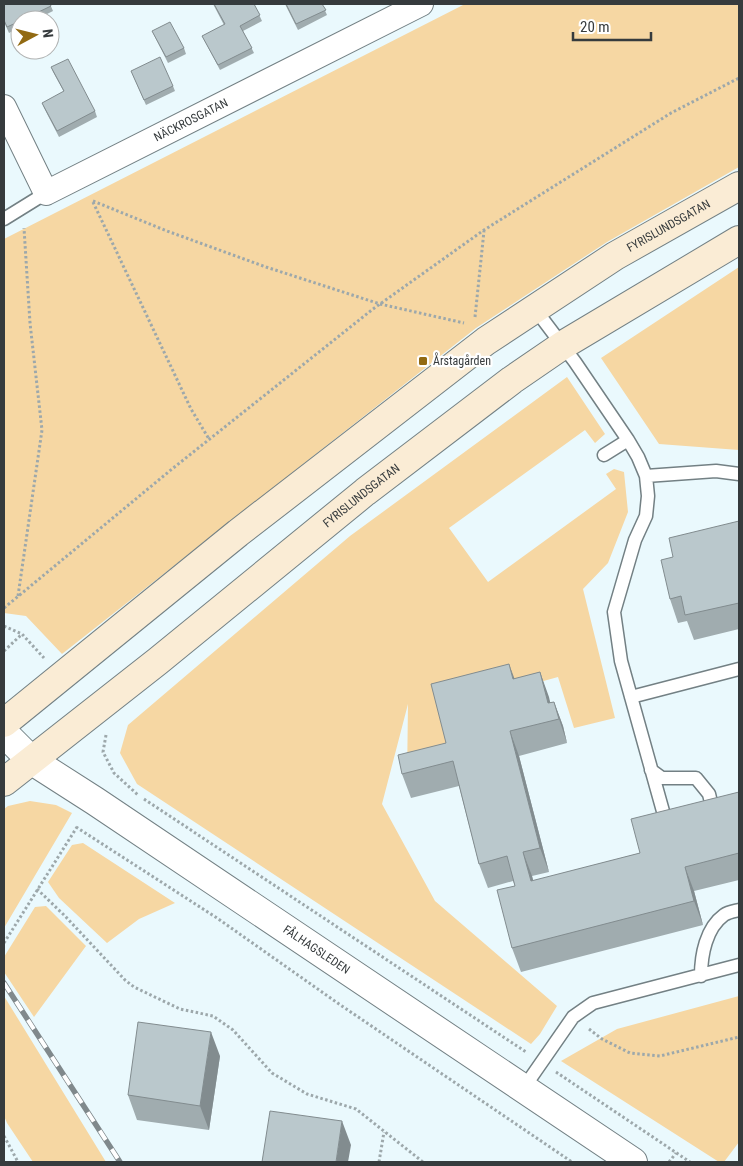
<svg xmlns="http://www.w3.org/2000/svg" width="743" height="1166" viewBox="0 0 743 1166" font-family="'Roboto Condensed',sans-serif">
	<style>
		.green { fill: #f6d7a3 }
		.lines { fill: none; stroke-linecap: round; stroke-linejoin: round }
		.service-casing { stroke: #738084; stroke-width: 15 }
		.minor-casing { stroke: #738084; stroke-width: 26 }
		.tertiary-casing { stroke: #738084; stroke-width: 30 }
		.secondary-casing { stroke: #738084; stroke-width: 30 }
		.path { stroke: #9da8ab; stroke-width: 3; stroke-dasharray: 2.5 2.5; stroke-linecap: butt }
		.service { stroke: #fff; stroke-width: 12 }
		.minor { stroke: #fff; stroke-width: 24 }
		.tertiary { stroke: #fff; stroke-width: 28 }
		.secondary { stroke: #faecd5; stroke-width: 28 }
		.rail-casing { stroke: #80898c; stroke-width: 5.5 }
		.rail { stroke: #fff; stroke-width: 4; stroke-dasharray: 11; stroke-linecap: butt }
		.wall { fill: #a0acaf }
		.shaded-wall { fill: #828c8f }
		.building { fill: #bac8cc; stroke: #828c8f }
		.poi-dot { fill: #926a12; stroke: #fff; stroke-width: 2 }
		.labels { text-anchor: middle; dominant-baseline: central; stroke-width: 4.5; stroke-linejoin: round; paint-order: stroke }
		.street-label { font-size: 12px; fill: #363b3d; stroke: #fff }
		.poi-label { font-size: 12px; fill: #363b3d; stroke: #fff; text-anchor: start }
	</style>
	<rect width="100%" height="100%" fill="#eaf9fd"/>
	<path class="green" d="M465 4H739V167L607 242 476 328 62 654 26 616 4 613V239Z
		M739 267V450L659 444 601 358Z
		M567 377 605 434 595 443 585 430 449 528 488 582 616 489 606 474 614 469 624 472 628 512 608 563 583 589 615 718 574 728 558 677 518 688 455 767 407 780 408 704 382 804 435 901 557 1006 540 1034 531 1044 137 784 120 753 128 725 350 536Z
		M30 801 56 805 72 813 4 928V809L8 806Z
		M83 843 175 903 139 919 107 943 59 898 48 882 72 845Z
		M46 906 86 946 34 1017 4 972V957L35 907Z
		M4 996 106 1162H33L7 1123 4 1116Z
		M739 996V1142L724 1162H719L561 1061 617 1029Z"/>
	<g class="lines">
		<g class="service-casing">
			<path id="service" d="M4 219 46 193
				M535 309 575 362 628 440 638 457 646 476 648 496 646 516 635 540 614 612 621 661 666 822 672 823
				M604 455 628 440
				M646 476 716 471 739 474
				M631 697 739 669
				M651 770 662 778H696L709 794 714 815
				M701 976C701 955 706 928 724 915 728 912 735 911 739 910
				M523 1089 573 1017 593 1003 739 965"/>
		</g>
		<g class="minor-casing">
			<g id="minor">
				<path id="s1" d="M4 107 46 193 421 4"/>
			</g>
		</g>
		<g class="tertiary-casing">
			<g id="tertiary">
				<path id="s2" d="M4 733 31 760 95 801 633 1162"/>
			</g>
		</g>
		<g class="secondary-casing">
			<g id="secondary">
				<path id="s3" d="M4 723 238 533 486 341 615 256 739 186"/>
				<path id="s4" d="M4 782 158 661 365 492 512 380 563 345 739 240"/>
			</g>
		</g>
		<path class="path" d="M93 201 167 231 266 267 380 304 464 323
			M93 202 191 409 209 439
			M475 317 484 231
			M18 596 42 430 30 323 24 228
			M4 608 172 469 373 309 484 230 671 113 739 78
			M4 626 22 634 44 658
			M4 651 21 635
			M106 735 103 752 114 773 138 795
			M144 799 526 1052
			M76 827 217 918 339 1004 572 1162
			M37 889 65 916 125 980 134 987 180 1009 213 1016 233 1030 272 1073 307 1094 356 1109 423 1162
			M4 943 77 827
			M589 1029 602 1039 630 1053 660 1056 739 1037
			M556 1072 690 1162
			M4 1136 18 1162
			M379 1162 384 1132
			M669 1162 676 1153"/>
		<use href="#service" class="service"/>
		<use href="#minor" class="minor"/>
		<use href="#tertiary" class="tertiary"/>
		<use href="#secondary" class="secondary"/>
		<g class="rail-casing">
			<path id="rail" d="M4 983 120 1162"/>
		</g>
		<use href="#rail" class="rail"/>
	</g>
	<path class="wall" d="M4 4H50L53 11 35 20H20V27L9 33 4 22Z
		M213 4H254L262 21 243 31 254 53 220 70 202 36 224 25Z
		M285 4H322L327 15 298 30Z
		M152 31 184 48 186 54 168 63Z
		M51 67 95 111 97 117 59 137 44 108 42 103 64 92 53 72Z
		M131 71 173 86 175 91 146 105Z
		M739 521V629L694 640 687 621 678 623 670 599 673 557Z
		M540 672 550 703 554 702 563 726 567 743 519 756 549 872 532 876 533 881 640 853 739 792V880L694 891 703 925 521 972 512 948 515 886 513 881 488 888 479 864 459 786 411 798 402 774 446 743 514 679Z
		M220 1056 209 1130 137 1120 128 1095Z"/>
	<path class="shaded-wall" d="M509 664 518 688 513 679Z
		M540 672 549 697 554 720 548 703Z
		M554 702 563 726 567 743 559 719Z
		M510 731 519 756 549 872 540 848Z
		M523 852 532 876 540 906 531 881Z
		M685 867 694 891 703 925 694 901Z
		M211 1032 220 1056 209 1130 200 1106Z
		M342 1121 351 1145 348 1162H336Z"/>
	<path class="building" d="M4 4H50L51 6 22 20H20V21L7 27 4 20Z
		M214 4H254L260 15 240 26 252 48 218 65 202 36 225 24Z
		M286 4H322L326 10 296 24Z
		M170 22 184 48 166 57 152 31Z
		M160 57 173 86 144 100 131 71Z
		M68 59 95 111 57 131 42 103 64 91 51 67Z
		M739 521V603L685 615 681 596 670 599 661 560 673 557 669 538Z
		M509 664 513 679 540 672 548 703 554 702 559 719 510 731 540 848 523 852 531 881 640 853 631 819 739 792V853L685 867 694 901 512 948 497 890 515 886 507 856 479 864 453 761 402 774 398 755 446 743 431 684Z
		M138 1022 211 1032 200 1106 128 1095Z
		M270 1111 342 1121 336 1162H262Z"/>
	<rect class="poi-dot" x="418" y="356" width="10" height="10" rx="2.5"/>
	<g class="labels">
		<g class="street-label">
			<text stroke="none"><textPath href="#s1" startOffset="258">NÄCKROSGATAN</textPath></text>
			<text stroke="none"><textPath href="#s3" startOffset="831">FYRISLUNDSGATAN</textPath></text>
			<text stroke="none"><textPath href="#s4" startOffset="458">FYRISLUNDSGATAN</textPath></text>
			<text stroke="none"><textPath href="#s2" startOffset="381">FÅLHAGSLEDEN</textPath></text>
		</g>
		<g class="poi-label">
			<text x="433" y="361">Årstagården</text>
		</g>
	</g>
	<rect width="743" height="1166" fill="none" stroke="#363b3d" stroke-width="10"/>
	<g transform="translate(35 35) rotate(83)"><circle r="24" fill="#ffffff" stroke="#afb1b1"/>
	<path d="M0-4L9 19L0 12L-9 19Z" fill="#926a12"/>
	<text y="-8" font-size="14" font-weight="bold" text-anchor="middle" fill="#363b3d">N</text>
	</g>
	<path d="M573 32v8h78v-8" fill="none" stroke="#363b3d" stroke-width="2.5"/>
	<text x="580" y="32" font-size="15" fill="#363b3d" stroke="#ffffff" stroke-width="4" paint-order="stroke">20 m</text>
</svg>
